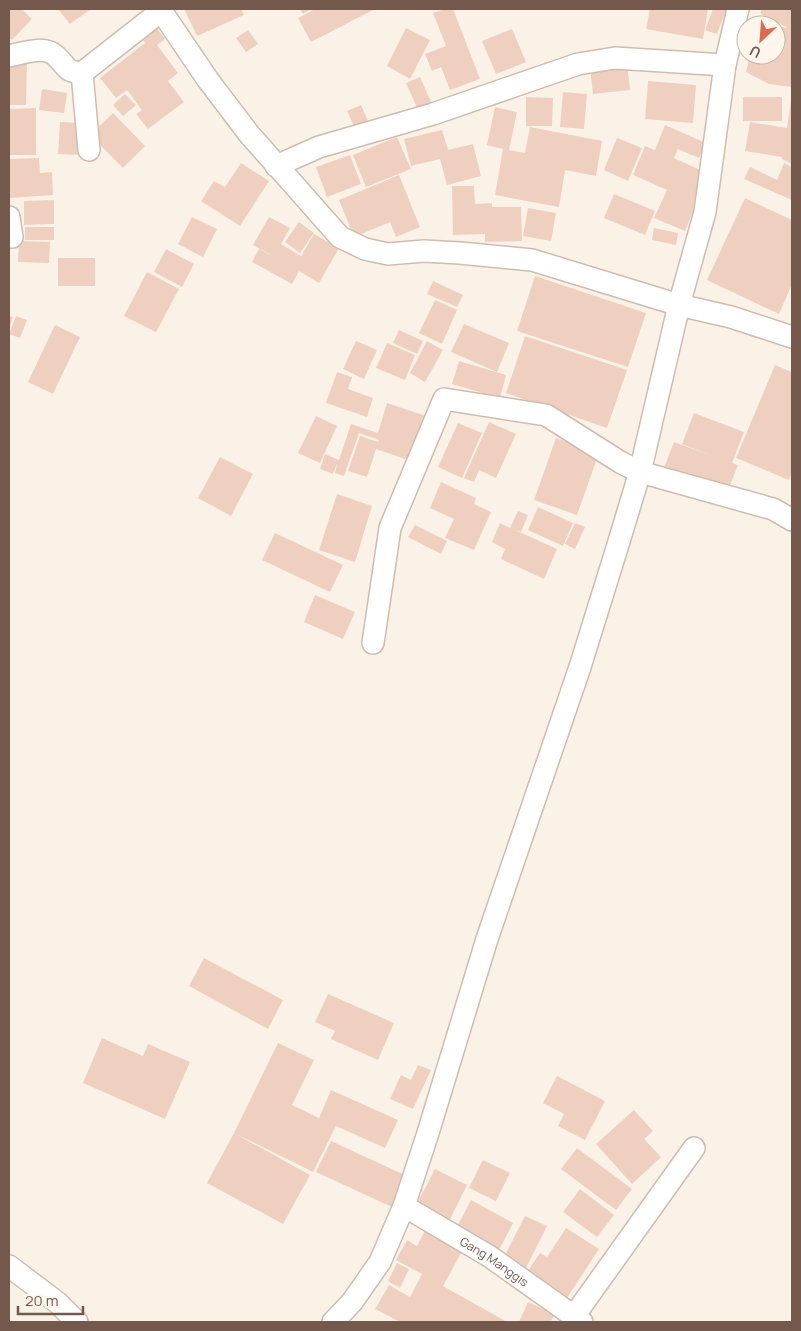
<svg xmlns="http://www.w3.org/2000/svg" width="801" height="1331" viewBox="0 0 801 1331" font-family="Manrope,sans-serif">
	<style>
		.building { fill: #efd0c0 }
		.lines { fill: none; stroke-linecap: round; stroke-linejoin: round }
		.minor-casing { stroke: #cfbcb0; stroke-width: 24 }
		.minor { stroke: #fff; stroke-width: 21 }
		.labels { text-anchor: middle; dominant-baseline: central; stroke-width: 5; stroke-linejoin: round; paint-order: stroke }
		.street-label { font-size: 12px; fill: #74584c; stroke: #fef6ed }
	</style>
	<rect width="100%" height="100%" fill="#fbf2e7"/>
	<path class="building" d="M9 9H22L32 19 12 40 9 38Z
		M58 9H91L70 24Z
		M184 9H241L244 15 197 36Z
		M300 9H311L303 14Z
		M315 9H375L311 42 298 18Z
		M445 9H453L480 79 450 90 441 67 432 71 425 54 446 46 433 13Z
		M650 9H708L703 39 646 29Z
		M713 9 726 10 717 34 705 30Z
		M761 9H792V87L769 84 746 72 750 55H776V26L788 28 761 14Z
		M156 27 165 39 157 45 178 73 168 81 184 102 148 129 136 114 142 110 127 90 116 98 100 78 145 43 141 38Z
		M406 28 430 40 410 79 387 66Z
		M512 29 526 62 496 74 482 41Z
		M248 30 258 44 246 52 236 38Z
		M9 62H27L26 105H9Z
		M627 64 630 90 593 94 590 68Z
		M420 77 432 104 418 110 406 83Z
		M648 81 696 85 693 123 645 119Z
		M42 89 67 93 64 113 39 110Z
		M563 92 587 94 584 129 560 127Z
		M125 94 136 105 123 116 113 105Z
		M526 97 553 98 552 126H526Z
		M743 97H782V121H743Z
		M791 101 792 164 782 159V157L745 151 750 122 787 128Z
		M361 105 369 123 355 129 347 111Z
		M495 107 517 112 509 150 525 153 530 127 602 141 596 176 565 170 559 207 495 195 503 149 487 145Z
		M36 108V155H9V109Z
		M113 113 145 146 123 168 90 135Z
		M60 122 84 123 82 155 58 154Z
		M665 125 706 143 699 158 678 149 674 158 709 174 685 231 654 218 667 190 633 175 645 146 655 150Z
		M442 130 448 150 473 144 481 176 447 185 440 159 411 166 404 139Z
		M397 137 411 169 366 187 353 155Z
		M617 138 642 148 628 181 604 170Z
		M350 155 361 184 327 197 316 167Z
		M39 158 40 173 52 172 53 195 10 198 9 159Z
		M241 163 269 181 240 226 201 201 214 181 225 187Z
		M784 163 792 167V200L744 179 750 167 777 180Z
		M399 175 420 227 396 237 390 222 354 237 339 200Z
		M452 186H474L475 204 492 203V207H521L522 241 485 242V234L453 235Z
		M614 194 655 211 645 235 604 218Z
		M745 198 792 220V284L779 314 707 280Z
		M54 200V224L24 225V201Z
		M528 208 556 213 551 241 523 236Z
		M192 217 217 229 203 257 178 244Z
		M269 217 290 228 281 244 301 256 314 234 339 248 319 283 299 271 292 284 252 262 259 249 274 257 253 245Z
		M299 222 314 233 300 253 285 242Z
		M25 227H54V240H25Z
		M654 228 678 233 676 245 652 240Z
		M19 241 50 242 49 263 18 262Z
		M166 249 194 264 182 287 154 272Z
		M58 258H95V286H58Z
		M147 272 179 289 156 332 124 316Z
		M535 276 646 313 628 367 517 331Z
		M433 281 463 295 457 307 427 294Z
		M435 300 457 310 442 344 419 333Z
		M9 316 13 317 9 329Z
		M16 316 27 320 20 338 9 334Z
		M464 324 509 343 497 372 451 352Z
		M55 325 80 337 53 394 28 382Z
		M399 330 423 341 417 354 393 343Z
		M525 336 627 370 607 428 506 393Z
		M356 341 377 350 364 379 343 369Z
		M427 341 443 350 425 382 410 373Z
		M387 343 415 355 405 380 376 368Z
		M459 361 506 375 500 398 452 384Z
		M775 365 792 372V472L789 480 736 458Z
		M337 372 352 377 348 389 373 398 367 417 326 403Z
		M387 403 426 416 411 461 376 449 367 477 348 471 360 436 378 442 379 440 359 433 344 476 335 473 337 464 333 474 320 469 325 454 339 460 351 424 378 433Z
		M694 413 744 432 732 463 738 465 727 493 663 470 674 442 710 455 682 444Z
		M316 416 337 426 320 463 298 453Z
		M489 422 516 434 496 478 479 470 474 482 464 478Z
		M458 423 482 433 462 478 438 467Z
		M556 438 599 453 577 515 534 500Z
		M220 457 253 474 231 516 198 498Z
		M441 482 476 498 474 504 491 512 474 550 445 538 454 519 430 508Z
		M337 494 372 506 355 562 319 550Z
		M538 507 573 523 563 546 528 530Z
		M518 511 528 515 521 532 515 530 557 549 544 579 501 559 505 549 492 542 500 523 510 528Z
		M575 523 585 527 575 549 565 544Z
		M415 525 447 541 441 554 408 537Z
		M275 533 343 565 330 592 262 560Z
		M315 595 355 612 343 639 304 622Z
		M204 958 283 1000 268 1029 189 986Z
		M328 994 394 1023 378 1060 331 1039 335 1031 315 1022Z
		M102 1038 143 1056 148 1044 190 1062 165 1119 83 1083Z
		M278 1043 314 1060 292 1105 319 1118 331 1090 398 1120 385 1148 336 1126 313 1172 234 1133Z
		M418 1065 431 1070 413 1109 390 1099 401 1075 411 1080Z
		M557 1076 605 1101 585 1140 558 1126 564 1114 543 1103Z
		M634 1110 653 1131 644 1139 661 1157 632 1184 596 1144Z
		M234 1133 310 1175 283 1224 207 1183Z
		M331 1141 409 1177 394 1208 316 1172Z
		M577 1148 632 1189 616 1210 561 1169Z
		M483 1160 510 1173 496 1201 469 1188Z
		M435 1169 467 1185 447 1225 414 1209Z
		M580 1189 614 1215 597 1237 563 1212Z
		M471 1200 513 1223 497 1254 469 1239 472 1233 458 1225Z
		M525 1216 547 1226 524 1272 502 1261Z
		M429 1223 466 1244 443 1286 507 1322H400L375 1309 389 1285 410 1297 422 1274 396 1260 407 1240 417 1246Z
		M566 1228 599 1249 565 1301 525 1275 540 1253 547 1257Z
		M397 1263 409 1269 400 1288 388 1281Z
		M528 1302 554 1314 551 1322H519Z"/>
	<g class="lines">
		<g class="minor-casing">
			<g id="minor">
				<path d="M160 9 208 80 249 134 340 237 365 249 388 254 424 251 460 253 532 260 679 305 731 317 792 337"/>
				<path d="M9 56C23 53 44 45 56 56 68 67 64 71 82 73L89 150"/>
				<path d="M82 73 161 11"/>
				<path d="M276 166 319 147 433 114 578 64 615 58 725 65"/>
				<path d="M9 217 12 237"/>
				<path d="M373 643 390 528 444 399 546 415 620 462 640 472 773 509 792 520"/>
				<path id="s1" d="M404 1206 489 1256 582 1322"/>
				<path d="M9 1266 58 1303 77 1322"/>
				<path d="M574 1316 694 1148"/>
				<path d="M333 1322 352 1302 380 1262 404 1206 428 1133 487 939 580 667 617 548 640 472 679 305 705 212 725 65 738 9"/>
			</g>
		</g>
		<use href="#minor" class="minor"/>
	</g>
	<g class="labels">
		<g class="street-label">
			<text stroke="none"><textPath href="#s1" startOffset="106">Gang Manggis</textPath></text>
		</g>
	</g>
	<rect width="801" height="1331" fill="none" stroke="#74584c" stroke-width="20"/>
	<g transform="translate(761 40) rotate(206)"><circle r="24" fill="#fef6ed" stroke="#c7b7ad"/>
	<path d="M0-4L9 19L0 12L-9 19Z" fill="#df6a52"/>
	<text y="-8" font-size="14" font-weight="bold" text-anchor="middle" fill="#74584c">U</text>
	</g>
	<path d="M18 1306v8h65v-8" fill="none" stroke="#74584c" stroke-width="2.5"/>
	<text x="25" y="1306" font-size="15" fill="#74584c" stroke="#fef6ed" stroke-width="4" paint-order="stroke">20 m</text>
</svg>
